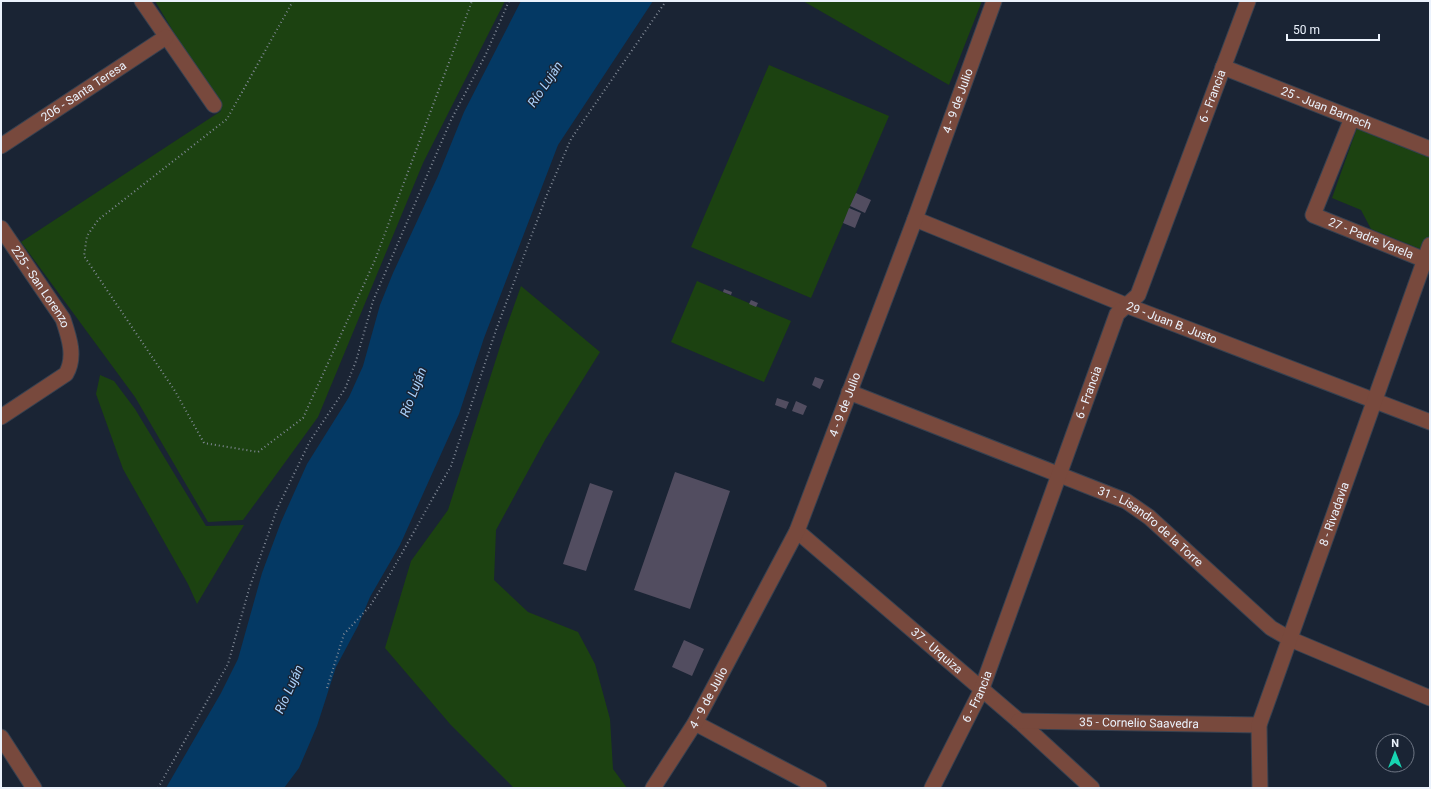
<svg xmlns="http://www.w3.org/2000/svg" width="1431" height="789" viewBox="0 0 1431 789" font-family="Roboto,sans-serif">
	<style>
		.green { fill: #1c4211 }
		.water { fill: #043964 }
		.building { fill: #524d60 }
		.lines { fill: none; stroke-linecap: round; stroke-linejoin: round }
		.minor-casing { stroke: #374150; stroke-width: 17 }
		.path { stroke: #808996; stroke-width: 2; stroke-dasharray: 1 3; stroke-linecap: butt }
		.minor { stroke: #78493d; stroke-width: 15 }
		.labels { text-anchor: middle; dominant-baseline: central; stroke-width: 3; stroke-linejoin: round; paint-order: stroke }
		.street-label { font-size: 12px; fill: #ebf2fc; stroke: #1a2434 }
		.water-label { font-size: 13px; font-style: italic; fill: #abd3fd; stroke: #1a2434 }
	</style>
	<rect width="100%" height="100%" fill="#1a2434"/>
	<path class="green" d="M155 1H505L423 163 318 417 243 520 208 522 135 397 21 242 221 111Z
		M803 1H982L949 85Z
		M769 65 889 116 811 298 691 247Z
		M1357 128 1430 157V253L1371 229 1361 210 1332 198Z
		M697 281 791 321 764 382 671 342Z
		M521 286 600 352 545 440 496 530 494 580 528 612 578 632 595 664 610 719 613 769 627 788H514L450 724 385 648 411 561 448 510 504 334Z
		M100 375 114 381 135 409 206 526 244 525 197 604 188 584 123 469 96 394Z"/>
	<path class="water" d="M521 1H653L558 145 484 338 459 414 400 545 370 597 358 626 336 667 317 726 299 768 284 788H166L221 693 238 659 262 573 281 522 307 464 349 397 363 366 380 305 393 273 438 176 464 112Z"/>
	<path class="building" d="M856 193 871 200 865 213 850 206Z
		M849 208 861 213 855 228 843 223Z
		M724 289 732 292 731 295 723 292Z
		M751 300 758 303 756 307 749 304Z
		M815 377 824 380 820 389 812 385Z
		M777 398 789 402 786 409 775 405Z
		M796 401 807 406 803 415 792 411Z
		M675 472 730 491 690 609 634 590Z
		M590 483 613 491 586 571 563 564Z
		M684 640 704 649 692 676 672 667Z"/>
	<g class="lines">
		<g class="minor-casing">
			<g id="minor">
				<path d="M142 1 214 105"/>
				<path id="s1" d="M1223 67 1430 149"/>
				<path id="s2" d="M1352 118 1313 215 1430 262"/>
				<path id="s3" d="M1 146 166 37"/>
				<path id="s4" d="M915 219 1128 306 1430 422"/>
				<path id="s5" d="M1 228 63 319C69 337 76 357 66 374L1 417"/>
				<path id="s6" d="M849 392 1126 501 1149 517 1271 628 1290 639 1430 698"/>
				<path id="s7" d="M797 531 1019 721 1092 788"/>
				<path id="s8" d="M1019 721 1259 725"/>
				<path d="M695 723 819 788"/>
				<path d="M1 737 34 788"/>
				<path id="s9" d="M653 788 695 723 797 531 915 219 994 1"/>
				<path id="s10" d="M932 788 981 691 1117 314 1138 295 1248 1"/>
				<path id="s11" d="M1260 788 1259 725 1430 245"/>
			</g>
		</g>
		<path class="path" d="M293 1 227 119 98 220 87 236 84 256 175 391 204 443 258 452 303 418 375 260 472 1
			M327 688 344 634 370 606 389 576 451 466 496 330 546 197 571 139 666 1
			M158 788 228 664 249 589 277 509 310 441 345 389 356 361 373 301 451 120 486 54 509 1"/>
		<use href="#minor" class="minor"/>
	</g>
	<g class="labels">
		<g class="street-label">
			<text stroke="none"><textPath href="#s3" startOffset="99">206 - Santa Teresa</textPath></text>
			<text stroke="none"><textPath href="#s10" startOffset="750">6 - Francia</textPath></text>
			<text stroke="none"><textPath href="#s9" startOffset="754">4 - 9 de Julio</textPath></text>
			<text stroke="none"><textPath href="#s1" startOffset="111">25 - Juan Barnech</textPath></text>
			<text stroke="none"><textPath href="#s2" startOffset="167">27 - Padre Varela</textPath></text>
			<text stroke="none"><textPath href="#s5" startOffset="71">225 - San Lorenzo</textPath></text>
			<text stroke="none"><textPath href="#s4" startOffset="277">29 - Juan B. Justo</textPath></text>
			<text stroke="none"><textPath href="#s10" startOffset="426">6 - Francia</textPath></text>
			<text stroke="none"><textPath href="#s9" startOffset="430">4 - 9 de Julio</textPath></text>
			<text stroke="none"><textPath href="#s11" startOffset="287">8 - Rivadavia</textPath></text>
			<text stroke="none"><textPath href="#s6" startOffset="332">31 - Lisandro de la Torre</textPath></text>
			<text stroke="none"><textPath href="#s7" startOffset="184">37 - Urquiza</textPath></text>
			<text stroke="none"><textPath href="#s9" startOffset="106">4 - 9 de Julio</textPath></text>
			<text stroke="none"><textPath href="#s10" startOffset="102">6 - Francia</textPath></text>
			<text stroke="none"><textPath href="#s8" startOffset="120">35 - Cornelio Saavedra</textPath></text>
		</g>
		<g class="water-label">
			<text transform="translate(545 84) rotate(-56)">Río Luján</text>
			<text transform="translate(413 392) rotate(-69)">Río Luján</text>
			<text transform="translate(289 689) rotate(-66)">Río Luján</text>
		</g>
	</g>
	<rect width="1431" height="789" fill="none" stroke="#ebf2fc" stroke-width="4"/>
	<g transform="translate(1395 753)"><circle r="19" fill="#1a2434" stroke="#6e7684"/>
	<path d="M0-3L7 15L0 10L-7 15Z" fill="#17d5b2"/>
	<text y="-6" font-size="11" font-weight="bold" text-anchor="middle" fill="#ebf2fc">N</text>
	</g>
	<path d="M1287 34v6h92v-6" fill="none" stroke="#ebf2fc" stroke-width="2"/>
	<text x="1293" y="34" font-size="12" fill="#ebf2fc" stroke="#1a2434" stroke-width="3" paint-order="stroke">50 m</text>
</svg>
